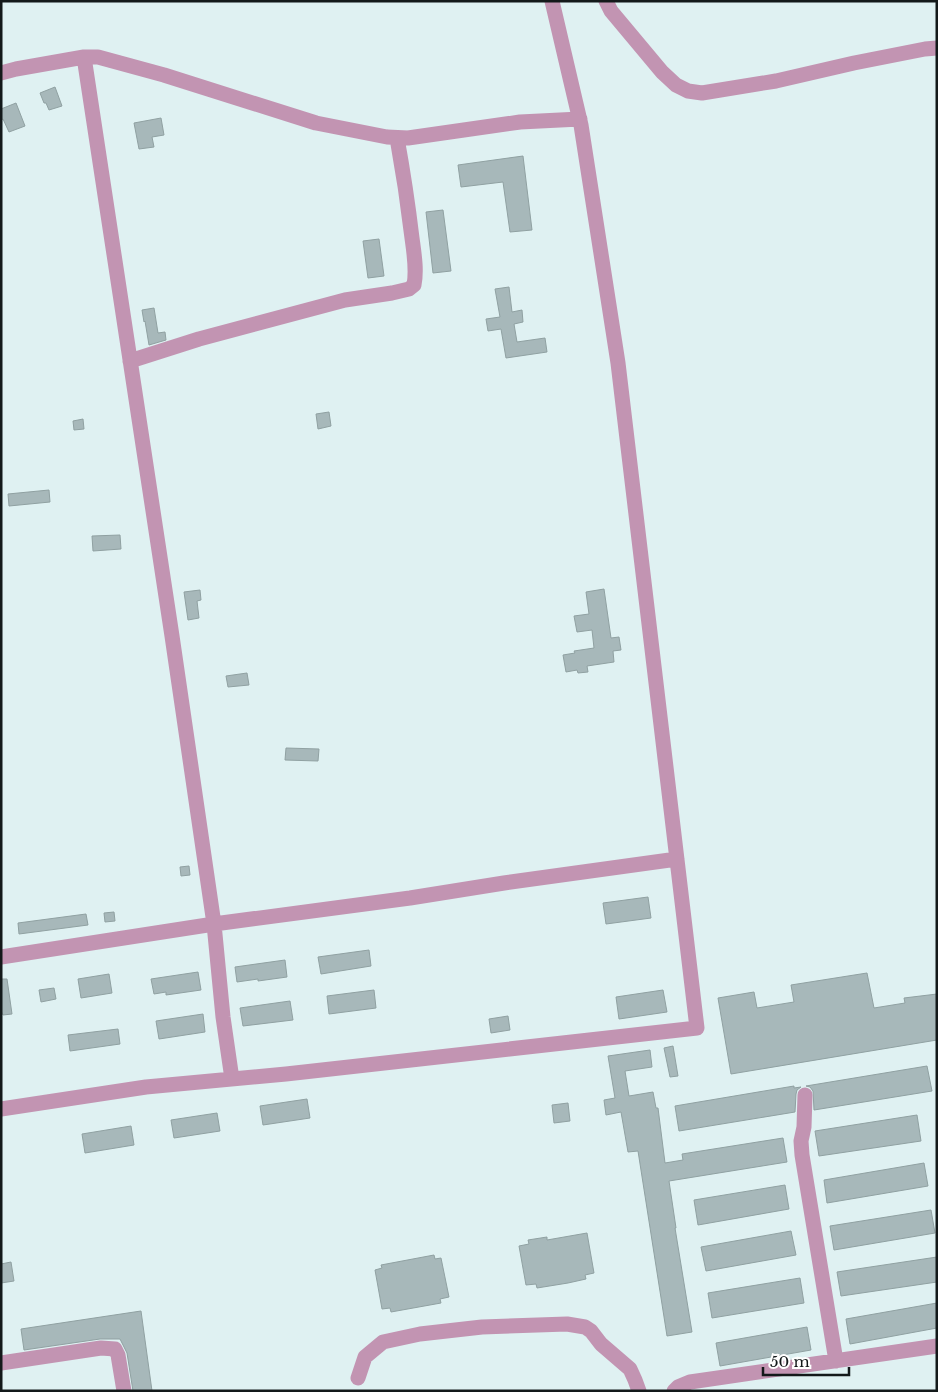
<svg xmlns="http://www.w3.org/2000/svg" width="938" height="1392" viewBox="0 0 938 1392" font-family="'Libre Baskerville',serif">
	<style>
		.building { fill: #a7b8ba; stroke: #90a1a2 }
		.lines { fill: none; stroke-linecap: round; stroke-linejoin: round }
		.minor { stroke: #c294b2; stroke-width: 15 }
	</style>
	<rect width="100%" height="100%" fill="#dff1f2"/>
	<path class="building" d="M55 87 62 106 49 110 46 103H44L40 93Z
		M16 103 25 126 9 132 3 119 1 120V109Z
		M161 118 164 135 152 137 154 147 139 149 134 123Z
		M523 156 532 230 510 232 503 182 461 187 458 165Z
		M443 210 451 271 433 273 426 212Z
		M379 239 384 276 368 278 363 241Z
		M509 287 512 312 522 310 523 322 514 324 517 342 545 338 547 352 506 358 501 329 488 331 486 319 500 317 495 289Z
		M154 308 158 333 165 332 166 340 149 345 145 321 144 322 142 310Z
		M329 412 331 426 318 429 316 414Z
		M83 419 84 429 74 430 73 421Z
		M49 490 50 502 9 506 8 494Z
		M120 535 121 549 93 551 92 536Z
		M604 589 611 638 619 637 621 650 613 651 614 662 587 666 588 672 578 673 577 670 566 672 563 655 575 653 574 651 594 648 592 630 577 632 574 616 589 614 586 592Z
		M200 590 201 600 197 601 199 618 188 620 184 592Z
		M247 673 249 685 228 687 226 676Z
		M286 748 319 749 318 761 285 760Z
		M189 866 190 875 181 876 180 867Z
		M648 897 651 918 606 924 603 903Z
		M114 912 115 921 105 922 104 913Z
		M86 914 88 925 19 934 18 923Z
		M369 950 371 966 321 974 318 957Z
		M285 960 287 977 258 981V979L237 982 235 967Z
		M198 972 201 990 166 995V992L154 994 151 979Z
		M867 973 874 1008 905 1003 904 998 937 994V1040L731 1074 718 998 754 992 757 1008 794 1002 791 985Z
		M109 974 112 993 81 998 78 979Z
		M1 979H7L12 1014 3 1015 1 1011Z
		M54 988 56 999 41 1002 39 990Z
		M374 990 376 1008 329 1014 327 996Z
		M663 990 667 1012 619 1019 616 997Z
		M290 1001 293 1020 243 1026 240 1008Z
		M203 1014 205 1032 159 1039 156 1021Z
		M508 1016 510 1030 491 1033 489 1019Z
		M118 1029 120 1044 70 1051 68 1035Z
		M673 1046 678 1076 670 1077 664 1048Z
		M650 1050 652 1067 625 1071 629 1096 653 1092 656 1108H658L665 1163 683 1160 682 1154 783 1138 787 1162 669 1181 676 1228H675L692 1332 667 1336 638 1151 628 1152 621 1112 606 1115 604 1100 615 1098 608 1056Z
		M927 1066 932 1091 814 1110 813 1091 810 1087 806 1086Z
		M794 1086V1088L801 1087 797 1090 796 1094 795 1112 679 1131 675 1106Z
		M307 1099 310 1118 263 1125 260 1106Z
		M568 1103 570 1121 554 1123 552 1105Z
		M217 1113 220 1131 174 1138 171 1120Z
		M917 1115 921 1141 819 1156 815 1131Z
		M131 1126 134 1145 85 1153 82 1134Z
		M924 1163 928 1186 827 1203 824 1180Z
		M785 1185 789 1209 698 1225 694 1200Z
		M931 1210 935 1233 834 1250 830 1226Z
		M791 1231 796 1255 706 1271 701 1247Z
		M587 1233 594 1273 585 1275 586 1279 568 1283 537 1288 536 1284 526 1285 519 1246 529 1244 528 1240 547 1237V1240Z
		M434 1255 435 1259 441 1258 449 1297 440 1299 441 1303 391 1312 390 1308 382 1309 375 1270 382 1268 381 1265Z
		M937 1257V1282L841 1296 837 1272Z
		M11 1262 14 1281 1 1283V1264Z
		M800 1278 804 1303 712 1318 708 1293Z
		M937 1303V1328L850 1344 846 1319Z
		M141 1311 152 1391H133L127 1353 120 1339H100L24 1350 21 1329Z
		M807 1327 811 1350 720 1366 716 1343Z"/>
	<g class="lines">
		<path class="minor" d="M606 1 611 11 662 72 676 85 688 91 702 93 776 81 854 63 925 49 937 48
			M84 57 172 636 214 924 223 1017 232 1079
			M1 73 16 69 84 57H98L164 75 316 123 387 137 408 138 520 122 580 119
			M130 361 199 339 345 300 392 293 409 289 414 285C417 270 414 253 412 238 408 204 403 171 397 138
			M1 957 214 924 410 898 504 883 677 859
			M805 1095 804 1127 801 1141 802 1155 836 1361
			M1 1109 146 1087 286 1074 697 1028 618 363 581 125 552 1
			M1 1363 101 1348 115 1349 118 1355 124 1391
			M358 1378 365 1357 383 1342 420 1334 482 1327 567 1324 585 1327 591 1331 601 1344 630 1369 635 1380 639 1391
			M674 1391 678 1387 690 1382 937 1346"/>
	</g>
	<rect width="938" height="1392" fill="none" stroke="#13191a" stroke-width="5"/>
	<path d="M763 1367v8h86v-8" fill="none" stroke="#13191a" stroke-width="2.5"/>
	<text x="770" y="1367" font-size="15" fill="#13191a" stroke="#ffffff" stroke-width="4" paint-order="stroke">50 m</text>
</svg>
